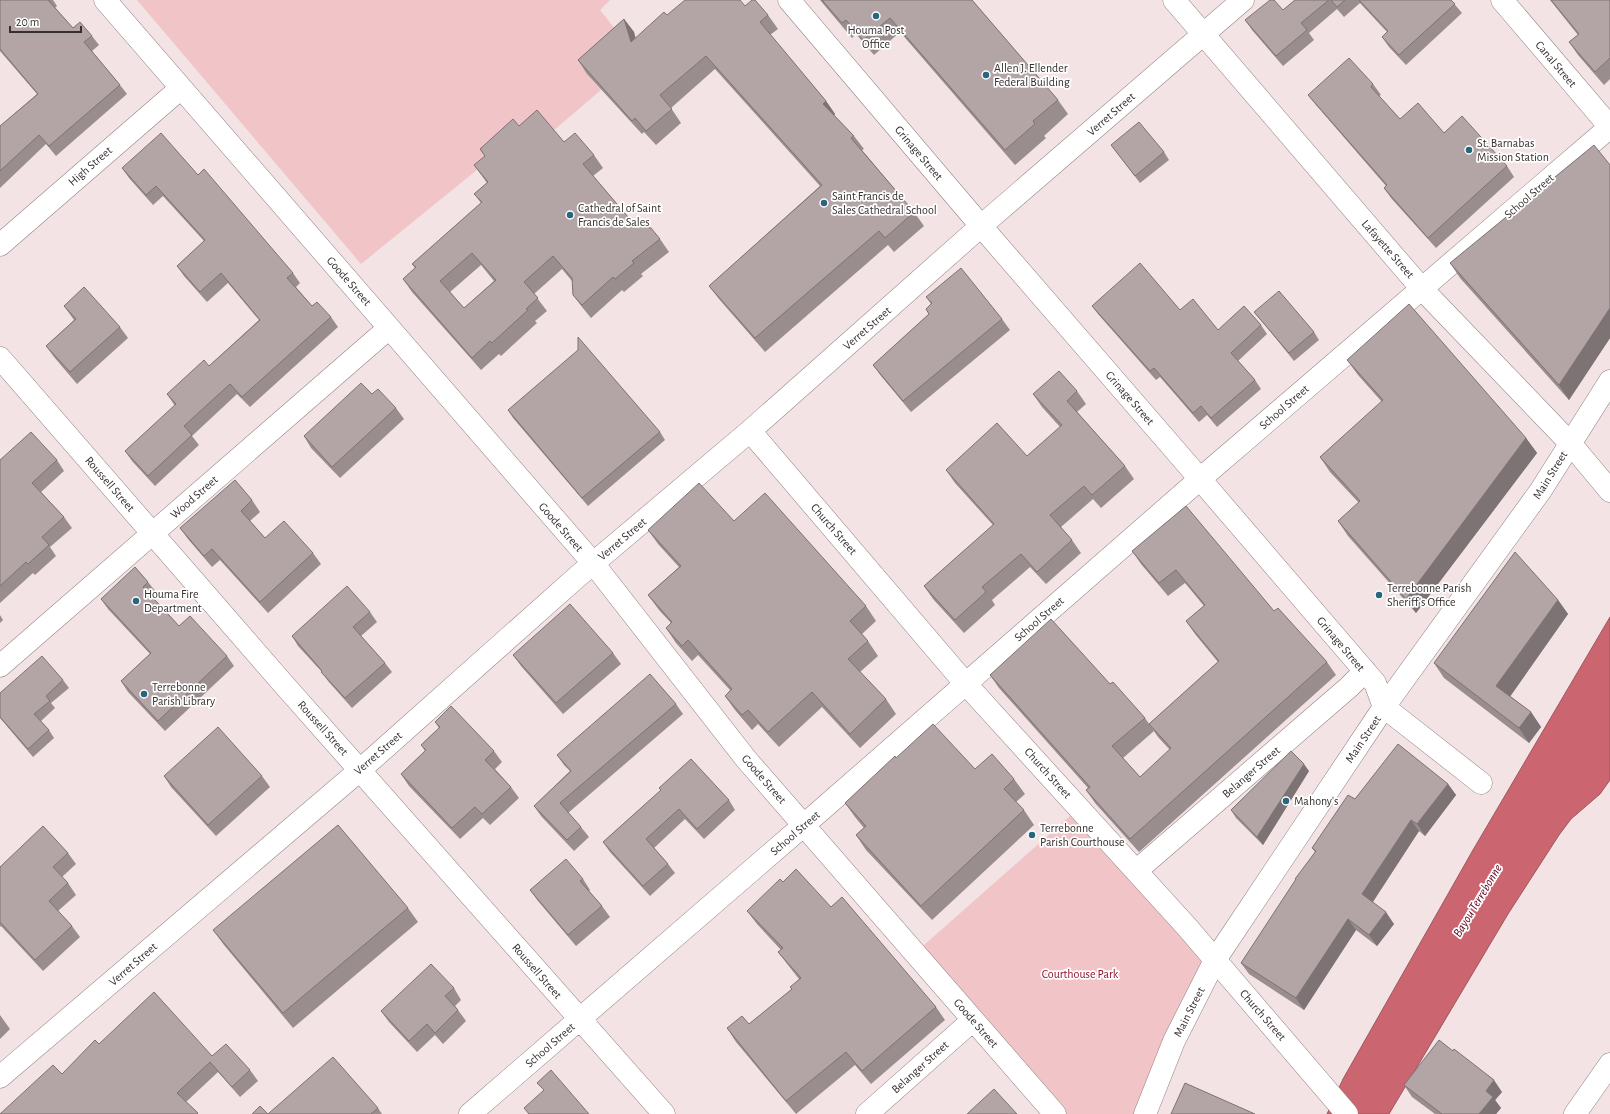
<svg xmlns="http://www.w3.org/2000/svg" width="1610" height="1114" viewBox="0 0 1610 1114" font-family="'Alegreya Sans',sans-serif">
	<style>
		.green { fill: #f1c5c7 }
		.water { fill: #cb6670; stroke: #9e565c }
		.lines { fill: none; stroke-linecap: round; stroke-linejoin: round }
		.minor-casing { stroke: #918283; stroke-width: 23 }
		.major-casing { stroke: #918283; stroke-width: 23 }
		.minor { stroke: #fff; stroke-width: 22 }
		.major { stroke: #fff; stroke-width: 22 }
		.wall { fill: #9a8d8e; fill-rule: evenodd }
		.shaded-wall { fill: #7d7374 }
		.building { fill: #b3a4a5; stroke: #7d7374; fill-rule: evenodd }
		.poi-dot { fill: #29667d; stroke: #fff; stroke-width: 1.5 }
		.labels { text-anchor: middle; dominant-baseline: central; stroke-width: 3.5; stroke-linejoin: round; paint-order: stroke }
		.poi-label { font-size: 12px; fill: #352f2f; stroke: #fff; text-anchor: start }
		.street-label { font-size: 12px; fill: #352f2f; stroke: #fff }
		.park-label { font-size: 12px; fill: #911331; stroke: #fff }
		.water-label { font-size: 13px; font-style: italic; fill: #5f0019; stroke: #fff }
	</style>
	<rect width="100%" height="100%" fill="#f3e3e4"/>
	<path class="green" d="M137 0H610L600 10 620 35 587 74 601 90 553 131 488 161 361 264Z
		M1079 808 1215 960 1145 1114H1055L915 953Z"/>
	<path class="water" d="M1610 617V780L1600 794 1571 819 1559 835 1508 914 1389 1114H1327L1343 1079 1473 850Z"/>
	<g class="lines">
		<g class="minor-casing">
			<path id="minor" d="M105 0 593 563 746 759 1055 1114
				M789 0 981 226 1200 479 1375 683 1384 707 1481 783
				M1174 0 1422 289 1570 443 1610 491
				M1502 0 1610 127
				M0 245 181 88
				M0 358 279 679 664 1114
				M750 431 965 683 1187 927 1347 1114
				M0 666 389 328
				M1136 871 1349 687 1365 671
				M0 1077 360 770 577 577 750 431 981 226 1243 0
				M470 1114 804 825 1200 479 1610 127
				M867 1114 973 1020"/>
		</g>
		<g class="major-casing">
			<path id="major" d="M1145 1114 1174 1041 1215 960 1384 707 1541 490 1610 381
				M1575 1114 1610 1064"/>
		</g>
		<use href="#minor" class="minor"/>
		<use href="#major" class="major"/>
	</g>
	<path class="wall" d="M0 0H53L57 6 55 8 73 28 92 36 99 45 92 51 120 85 127 94 56 156 46 144 0 188V126L37 94 0 51Z
		M820 0H972L1058 100 1068 114 1044 136 1046 138 1015 165 900 32 874 55 856 34 852 38Z
		M1295 0H1451L1462 13 1406 65 1389 47 1382 37 1387 32 1360 3 1344 17 1337 9 1309 33 1314 40 1283 66 1252 30 1245 20 1283 10Z
		M1550 0H1610V79L1604 85 1578 55 1569 42 1578 35Z
		M745 6 768 15 778 29 770 35 826 101 835 114 834 115 854 136 864 149 862 150 914 212 924 226 894 252 888 245 765 352 719 299 709 286 820 186 715 69 671 108 681 123 656 145 644 132 642 134 587 74 578 60 624 19 634 32 635 38Z
		M1373 84 1381 95 1379 96 1400 119 1444 133 1507 166 1514 177 1436 248 1391 198 1384 188 1386 186 1316 105 1308 95Z
		M519 126 564 142 594 155 603 168 593 176 634 224 660 239 669 252 641 274 643 276 624 292 622 290 591 318 582 307 573 295 572 281 562 269 534 294 547 311 535 321 537 323 501 356 499 354 481 370 412 292 403 279 415 268 412 264 481 203 474 194 487 183 474 165 485 156 480 149ZM481 265 494 281 464 308 450 292Z
		M1111 145 1164 152 1169 160 1140 183Z
		M1610 165V338L1569 400 1460 278 1450 263Z
		M122 168 198 175 293 273 300 283 296 287 312 306 331 317 338 327 250 407 237 394 192 436 199 445 155 486 132 461 125 451 175 406 167 394 209 366 259 320 228 283 207 302 184 276 177 266 204 241 163 196 153 205 129 178Z
		M926 297 1002 319 1010 330 911 412 881 376 873 365 929 314 926 309 931 304Z
		M64 306 120 327 128 338 77 384 54 357 46 346 74 320Z
		M1092 306 1180 310 1218 330 1261 325 1267 334 1238 361 1255 380 1261 389 1217 427 1207 415 1199 422 1160 377 1156 380 1098 314Z
		M1254 312 1314 332 1319 340 1294 361 1260 319Z
		M1347 360 1526 438 1537 453 1416 613 1348 536 1338 521 1359 503 1330 472 1320 457 1382 402 1358 375Z
		M1077 391 1086 404 1077 412 1125 466 1134 479 1101 508 1093 499 1061 527 1072 540 1081 553 1046 584 1030 567 992 600 995 605 964 633 933 599 924 586 993 525 955 483 946 470 1027 456 1060 427 1042 407 1033 394Z
		M372 394 396 408 404 419 340 478 311 448 304 436Z
		M508 410 660 432 665 440 588 506 513 418Z
		M0 460H57L64 471 41 492 64 517 72 528 50 547 56 556 35 575 33 573 0 603Z
		M252 500 260 512 250 521 265 538 313 553 321 564 268 613 220 560 212 567 188 539 180 528Z
		M734 521 866 606 876 621 862 634 868 641 878 656 860 672 886 699 896 714 860 748 822 707 779 747 758 724 752 730 735 710 725 696 730 690 698 655 692 661 676 643 666 628 671 623 659 610 648 595 679 567 658 544 648 530Z
		M1132 551 1274 611 1327 662 1336 675 1139 852 1095 803 1086 790 1088 788 999 688 990 675 1110 684 1145 718 1154 731 1123 758 1140 777 1170 750 1158 737 1149 724 1218 662 1195 634 1186 621 1204 606 1185 583 1168 596 1141 564Z
		M148 582 156 592 151 596 179 626 227 656 234 666 165 731 128 692 121 681 150 654 108 609 101 599Z
		M1558 600 1568 614 1510 696 1531 712 1541 727 1529 743 1444 678 1434 663Z
		M370 612 377 622 361 636 385 663 392 672 352 708 328 681 322 672 298 646 292 636Z
		M0 615 3 620 0 623Z
		M613 653 621 664 563 714 521 666 513 655Z
		M63 680 69 688 51 703 55 708 41 721 49 730 54 738 33 757 0 718V693Z
		M676 704 683 714 568 813 581 827 589 837 574 851 541 816 534 806 570 771 564 765 557 755Z
		M435 722 494 751 502 762 495 769 511 787 519 798 490 825 483 818 460 839 409 786 401 774 425 751 421 745 439 728Z
		M896 758 975 769 1014 779 1025 794 1016 802 1024 810 1034 825 932 920 866 850 856 835 864 828 855 817 845 803Z
		M1309 771 1263 845 1236 818 1231 810Z
		M164 776H262L270 787 216 836 171 787Z
		M1448 784 1456 795 1425 836 1419 831 1373 902 1394 924 1377 946 1356 930 1304 1010 1249 974 1241 963 1315 852 1312 848 1355 799Z
		M661 790 729 800 735 810 704 839 685 819 654 848 668 864 675 873 650 896 610 852 603 842Z
		M68 853 76 864 62 877 68 883 76 895 58 911 72 926 80 937 43 971 1 926 0 927V867Z
		M583 879 590 890 589 891 602 906 610 917 576 946 538 901 530 890Z
		M783 882 831 907 936 1007 945 1020 871 1084 855 1065 796 1114 736 1042 727 1028 749 1024 792 989 799 979 788 965 778 952 781 950 757 924 747 911Z
		M408 908 418 922 293 1028 224 945 213 930Z
		M454 988 461 1000 455 1006 458 1010 466 1021 443 1044 435 1035 417 1052 389 1022 381 1011Z
		M0 1015 10 1029 0 1039Z
		M99 1044 212 1056 250 1070 258 1081 240 1097 218 1072 186 1102 198 1114H0L62 1074Z
		M1404 1085 1502 1092 1495 1100 1501 1108 1496 1114H1435L1412 1097Z
		M378 1108 382 1114H252H268Z"/>
	<path class="shaded-wall" d="M624 19 634 32 640 55 631 42Z
		M826 101 835 114 833 117 823 104Z
		M1610 308V338L1569 400 1559 385Z
		M1526 438 1537 453 1416 613 1406 599Z
		M1558 600 1568 614 1507 701 1496 686Z
		M1531 712 1541 727 1529 743 1519 728Z
		M1304 764 1309 771 1263 845 1257 837Z
		M1448 784 1456 795 1425 836 1417 824Z
		M1411 820 1419 831 1370 906 1362 894Z
		M1386 912 1394 924 1377 946 1369 935Z
		M1348 919 1356 930 1304 1010 1296 998Z
		M1494 1080 1502 1092 1495 1100 1501 1108 1496 1114H1479L1486 1091Z"/>
	<path class="building" d="M0 0H48L73 28 80 22 92 36 84 42 120 85 49 146 39 135 0 171V126L38 94 0 49Z
		M685 0H740L745 6 752 0H755L768 15 760 22 826 101 823 104 854 136 851 138 914 212 885 238 879 231 755 338 709 286 822 185 706 56 660 95 672 109 646 131 635 118 632 121 578 60 624 19 631 42 664 12 667 15Z
		M822 0H972L1058 100 1033 121 1035 124 1005 150 890 18 863 40 846 20 842 23Z
		M1270 0H1274L1283 10 1295 0H1329L1301 23 1307 30 1276 56 1245 20Z
		M1331 0H1345L1337 7Z
		M1359 0H1451L1455 4 1399 55 1382 37 1388 31Z
		M1551 0H1610V58L1595 72 1569 42 1579 34Z
		M1349 58 1373 84 1371 87 1400 119 1418 103 1444 133 1462 116 1507 166 1428 238 1384 188 1387 185 1308 95Z
		M537 110 564 142 575 133 594 155 583 164 634 224 651 228 660 239 632 261 634 263 615 279 613 277 582 305 573 295 572 278 553 256 524 282 538 298 526 309 528 310 492 343 490 341 472 358 403 279 416 267 412 264 482 202 474 194 488 182 474 165 485 156 480 149 513 119 519 126ZM472 253 496 280 464 308 440 281Z
		M1139 122 1164 152 1135 176 1111 145Z
		M161 133 198 175 204 169 293 273 287 278 312 306 317 302 331 317 242 397 230 384 184 426 192 435 148 476 125 451 176 404 167 394 204 360 209 366 260 320 221 273 200 292 177 266 205 240 156 186 146 195 122 168Z
		M1594 145 1610 165V308L1559 385 1450 263Z
		M1140 263 1180 310 1193 299 1218 330 1244 306 1261 325 1231 353 1255 380 1211 418 1201 406 1193 413 1154 368 1150 371 1092 306Z
		M961 268 1002 319 903 401 873 365 929 314 926 309 932 303 926 297Z
		M84 287 120 327 70 372 46 346 76 319 64 306Z
		M1279 291 1314 332 1289 353 1254 312Z
		M1409 304 1526 438 1406 599 1338 521 1360 501 1320 457 1383 400 1347 360Z
		M578 337 660 432 582 498 508 410 578 350Z
		M1059 371 1077 391 1067 401 1125 466 1092 495 1084 486 1050 515 1072 540 1037 572 1021 554 982 587 986 592 955 620 924 586 994 524 946 470 997 423 1027 456 1062 425 1033 394Z
		M361 383 372 394 378 389 396 408 332 467 304 436Z
		M31 432 57 460 32 483 64 517 42 537 49 545 28 564 26 562 0 586V460Z
		M235 480 252 500 241 511 265 538 284 521 313 553 260 602 212 549 204 556 180 528Z
		M699 483 734 521 765 493 866 606 850 621 868 641 848 659 886 699 850 734 812 692 768 732 748 710 742 715 725 696 732 689 688 640 682 646 666 628 672 622 648 595 681 566 648 530Z
		M1186 506 1274 611 1278 608 1327 662 1130 839 1086 790 1090 787 990 675 1051 619 1110 684 1113 682 1145 718 1112 746 1140 777 1171 748 1149 724 1219 661 1186 621 1205 605 1176 570 1159 583 1132 551Z
		M1515 552 1558 600 1496 686 1531 712 1519 728 1434 663Z
		M135 567 148 582 143 587 179 626 190 616 227 656 158 721 121 681 151 653 101 599Z
		M347 586 370 612 353 627 385 663 345 698 321 672 322 671 292 636Z
		M570 604 613 653 556 703 513 655Z
		M42 656 63 680 46 696 50 701 34 714 49 730 28 749 0 717V693Z
		M650 674 676 704 560 803 581 827 567 840 534 806 571 771 557 755Z
		M451 706 494 751 485 760 511 787 482 814 475 807 452 828 401 774 426 750 421 745 440 727 435 722Z
		M933 724 975 769 992 754 1014 779 1004 789 1024 810 921 906 856 835 866 826 845 803 895 756 896 758Z
		M218 727 262 776 208 825 164 776Z
		M1398 744 1448 784 1417 824 1411 820 1362 894 1386 912 1369 935 1348 919 1296 998 1241 963 1296 879H1295L1316 851 1312 848 1348 795 1355 799Z
		M1291 751 1304 764 1257 837 1231 810Z
		M691 759 729 800 697 829 679 809 646 839 668 864 643 886 603 842 661 790 659 788Z
		M338 825 408 908 283 1013 213 930Z
		M43 826 68 853 53 867 68 883 49 901 72 926 35 960 0 922V867Z
		M566 859 583 879 580 881 602 906 568 935 530 890Z
		M796 869 831 907 842 897 936 1007 862 1071 846 1052 786 1101 727 1028 742 1016 749 1024 792 989 790 987 801 978 778 952 783 948 747 911 780 879 783 882Z
		M431 964 454 988 445 996 458 1010 435 1033 427 1024 409 1041 381 1011Z
		M154 992 212 1056 226 1044 250 1070 232 1087 210 1062 177 1093 198 1113 197 1114H0L53 1065 62 1074 95 1040 99 1044Z
		M1439 1040 1453 1051 1454 1049 1494 1080 1486 1091 1493 1097 1479 1114H1442L1404 1085Z
		M333 1057 378 1108 371 1114H252L260 1106 268 1114Z
		M551 1070 589 1114H529L524 1108 544 1090 537 1083Z
		M1185 1083 1255 1114H1171Z
		M994 1089 1017 1114H967Z"/>
	<g class="poi-dot">
		<circle cx="876" cy="16" r="4"/>
		<circle cx="986" cy="75" r="4"/>
		<circle cx="1469" cy="150" r="4"/>
		<circle cx="824" cy="203" r="4"/>
		<circle cx="570" cy="215" r="4"/>
		<circle cx="1379" cy="595" r="4"/>
		<circle cx="136" cy="601" r="4"/>
		<circle cx="144" cy="694" r="4"/>
		<circle cx="1286" cy="801" r="4"/>
		<circle cx="1032" cy="835" r="4"/>
	</g>
	<g class="labels">
		<g class="poi-label">
			<text x="876" y="30" text-anchor="middle">Houma Post<tspan x="876" dy="14">Office</tspan></text>
			<text x="994" y="68">Allen J. Ellender<tspan x="994" dy="14">Federal Building</tspan></text>
			<text x="1477" y="143">St. Barnabas<tspan x="1477" dy="14">Mission Station</tspan></text>
			<text x="832" y="196">Saint Francis de<tspan x="832" dy="14">Sales Cathedral School</tspan></text>
			<text x="578" y="208">Cathedral of Saint<tspan x="578" dy="14">Francis de Sales</tspan></text>
			<text x="1387" y="588">Terrebonne Parish<tspan x="1387" dy="14">Sheriff's Office</tspan></text>
			<text x="144" y="594">Houma Fire<tspan x="144" dy="14">Department</tspan></text>
			<text x="152" y="687">Terrebonne<tspan x="152" dy="14">Parish Library</tspan></text>
			<text x="1294" y="801">Mahony's</text>
			<text x="1040" y="828">Terrebonne<tspan x="1040" dy="14">Parish Courthouse</tspan></text>
		</g>
		<g class="street-label">
			<text transform="translate(1556 64) rotate(50)">Canal Street</text>
			<text transform="translate(1111 114) rotate(-41)">Verret Street</text>
			<text transform="translate(919 153) rotate(50)">Grinage Street</text>
			<text transform="translate(90 166) rotate(-41)">High Street</text>
			<text transform="translate(1529 196) rotate(-41)">School Street</text>
			<text transform="translate(1388 249) rotate(49)">Lafayette Street</text>
			<text transform="translate(349 281) rotate(49)">Goode Street</text>
			<text transform="translate(867 328) rotate(-41)">Verret Street</text>
			<text transform="translate(1130 398) rotate(49)">Grinage Street</text>
			<text transform="translate(1284 407) rotate(-41)">School Street</text>
			<text transform="translate(1550 475) rotate(-58)">Main Street</text>
			<text transform="translate(110 484) rotate(49)">Roussell Street</text>
			<text transform="translate(194 497) rotate(-41)">Wood Street</text>
			<text transform="translate(561 527) rotate(49)">Goode Street</text>
			<text transform="translate(834 529) rotate(49)">Church Street</text>
			<text transform="translate(622 539) rotate(-40)">Verret Street</text>
			<text transform="translate(1039 619) rotate(-41)">School Street</text>
			<text transform="translate(1341 644) rotate(50)">Grinage Street</text>
			<text transform="translate(323 728) rotate(48)">Roussell Street</text>
			<text transform="translate(1363 739) rotate(-56)">Main Street</text>
			<text transform="translate(378 753) rotate(-41)">Verret Street</text>
			<text transform="translate(1251 772) rotate(-41)">Belanger Street</text>
			<text transform="translate(1048 773) rotate(48)">Church Street</text>
			<text transform="translate(764 779) rotate(49)">Goode Street</text>
			<text transform="translate(795 833) rotate(-41)">School Street</text>
			<text transform="translate(133 964) rotate(-41)">Verret Street</text>
			<text transform="translate(537 971) rotate(49)">Roussell Street</text>
			<text transform="translate(1189 1012) rotate(-63)">Main Street</text>
			<text transform="translate(1263 1015) rotate(49)">Church Street</text>
			<text transform="translate(976 1023) rotate(49)">Goode Street</text>
			<text transform="translate(550 1045) rotate(-41)">School Street</text>
			<text transform="translate(920 1067) rotate(-42)">Belanger Street</text>
		</g>
		<g class="park-label">
			<text x="1080" y="974">Courthouse Park</text>
		</g>
		<g class="water-label">
			<text transform="translate(1478 901) rotate(-59)">Bayou Terrebonne</text>
		</g>
	</g>
	<path d="M10 26v6h71v-6" fill="none" stroke="#352f2f" stroke-width="2"/>
	<text x="16" y="26" font-size="12" fill="#352f2f" stroke="#ffffff" stroke-width="3" paint-order="stroke">20 m</text>
</svg>
